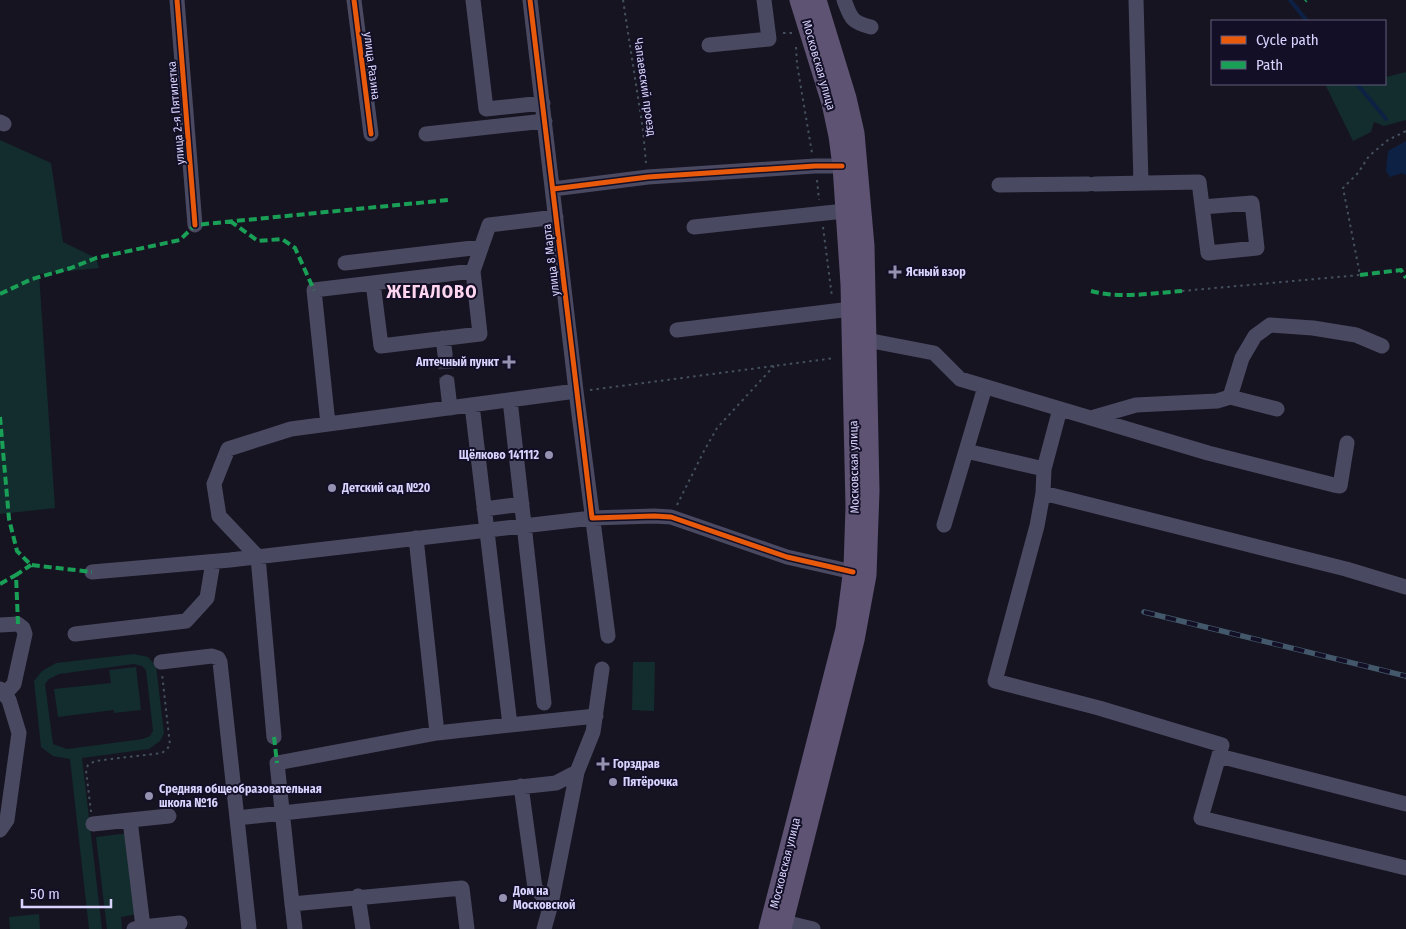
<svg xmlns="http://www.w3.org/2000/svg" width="1406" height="929" viewBox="0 0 1406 929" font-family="'Fira Sans Condensed',sans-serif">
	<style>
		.green { fill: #132c2d; fill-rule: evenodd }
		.water { fill: #0d2144 }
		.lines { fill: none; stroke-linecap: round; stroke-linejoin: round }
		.stream { stroke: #0d2144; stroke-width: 4 }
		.minor-tunnel { stroke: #333142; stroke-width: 15; stroke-dasharray: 15 8; stroke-linecap: butt }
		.path { stroke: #44505f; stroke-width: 2; stroke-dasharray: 2.5 4; stroke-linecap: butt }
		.minor { stroke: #4a4962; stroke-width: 15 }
		.major { stroke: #5e5373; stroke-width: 19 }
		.rail-casing { stroke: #43596b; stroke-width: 5.5 }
		.rail { stroke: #130f26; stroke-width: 4; stroke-dasharray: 11; stroke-linecap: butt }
		.quiet { stroke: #1a9f57; stroke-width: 4; stroke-dasharray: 8 4; stroke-linecap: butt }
		.cycleway-casing { stroke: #130f26; stroke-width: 8 }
		.cycleway { stroke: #e8590c; stroke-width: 5 }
		.poi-dot { fill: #9591b1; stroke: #130f26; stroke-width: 2 }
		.labels { text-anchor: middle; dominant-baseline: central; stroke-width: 4; stroke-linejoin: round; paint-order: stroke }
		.street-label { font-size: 12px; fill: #d9d4ff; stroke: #130f26 }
		.poi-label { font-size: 12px; font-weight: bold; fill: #d9d4ff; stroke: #130f26; text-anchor: start }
		.district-label { font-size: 18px; font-weight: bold; letter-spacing: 1px; fill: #ffd6f0; stroke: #130f26 }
	</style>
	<rect width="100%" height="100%" fill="#161421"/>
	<path class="green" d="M1406 72V120L1384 126 1374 122 1371 132 1353 141 1325 84H1385V76L1386 77Z
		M0 140 51 163 63 242 96 258 99 268 39 274 55 508 0 514Z
		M134 654 148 657 156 666 164 733 160 741 149 749 82 758 102 929H89L70 759 53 756 41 747 34 681 42 671 56 663ZM134 664 142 666 146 670 153 731 150 736 143 739 67 749 53 744 45 684 49 679 59 674Z
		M633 662H655L654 711 632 710Z
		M136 667 141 710 114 713V710L58 717 54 689 111 683 109 670Z
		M129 833 138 914 121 917 122 929H107L96 837Z
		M39 914 40 929H10L9 917Z"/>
	<path class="water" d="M1406 141V175L1402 173 1390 177 1386 171 1388 151Z"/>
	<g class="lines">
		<path class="stream" d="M1290 0 1307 21
			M1357 84 1386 119"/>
		<path class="minor-tunnel" d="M445 354 447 382"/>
		<path class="path" d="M623 0 643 130 646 163
			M783 33H793
			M796 47 797 64 812 153
			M817 180 819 200
			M823 227 832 297
			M1182 291 1360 275 1343 188 1358 173 1369 156 1388 140 1406 131
			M590 390 835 358
			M677 505 704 451 717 428 774 366
			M91 812 86 770 88 765 95 761 162 753 167 749 170 745 162 674"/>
		<path class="minor" d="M177 0 195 225
			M354 0 371 134
			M473 0 486 109 543 103
			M530 0 576 391 608 636
			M844 0C851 18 851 22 871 27
			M1136 0 1141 183
			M709 45 769 39 764 0
			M0 122 4 124
			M426 134 545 121
			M1095 184 1199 182 1208 253 1257 248 1252 203 1202 207
			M999 185 1088 184
			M553 189 648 177 815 166H842
			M694 227 845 211
			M345 263 481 247
			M373 283 381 346 480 334 473 271 489 225 556 217
			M677 330 851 309
			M443 338 445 354
			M868 341 877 342 934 353 960 379 1208 453 1334 485 1340 486 1347 443
			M447 382 450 408
			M1230 397 1277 409
			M510 400 544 703
			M472 405 510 725 596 716
			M1091 418 1136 405 1217 401 1230 397 1242 358 1255 336 1270 325 1313 328 1356 335 1382 346
			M328 424 314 290 473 271
			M966 451 1044 469 1043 493 1346 569 1406 587
			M1044 469 1060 409
			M1043 493 1037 526 995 681 1099 708 1222 745 1201 818 1406 868
			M484 509 522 504
			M944 525 985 387
			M416 538 437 733
			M92 572 230 560 592 518 654 516 671 517 787 557 853 572
			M0 625 18 624 23 628 25 634 14 684 5 694
			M75 634 186 621 207 598 213 562
			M161 662 212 656 218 658 220 662 249 929
			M0 689 9 700 19 733 7 820 0 830
			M274 737 258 557 219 516 214 484 228 449 291 429 576 391
			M1219 756 1406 804
			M521 786 535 888 551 904
			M246 817 556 783 577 772
			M93 824 130 820
			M358 896 363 929
			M292 904 295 929
			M784 922 813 929
			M143 927 180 923
			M134 929 143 927 130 820 169 816
			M467 929 462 888 292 904 277 763 437 733 510 725
			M544 929 551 904 577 772 593 732 602 669"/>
		<path class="major" d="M768 929 845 629 853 568 855 507 850 284 842 166 838 136 831 103 799 0
			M782 929 855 640 867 575 870 491 865 246 855 133 847 98 817 0"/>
		<g class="rail-casing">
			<path id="rail" d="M1144 612 1406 676"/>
		</g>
		<use href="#rail" class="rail"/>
		<path class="quiet" d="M1305 1 1306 0
			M230 221 258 241 282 239 295 248 314 290
			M1360 275 1401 270 1406 278
			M1091 291C1121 299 1152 293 1182 291
			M0 294 32 279 71 268 96 258 180 240 195 225 448 200
			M0 417 9 519 17 551 31 565 92 572
			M0 584 16 575
			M18 624 16 575 31 565
			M274 737 277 763"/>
		<g class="cycleway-casing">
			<path id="cycleway" d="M177 0 195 225
				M354 0 371 134
				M530 0 592 518 654 516 671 517 787 557 853 572
				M553 189 648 177 815 166H842"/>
		</g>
		<use href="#cycleway" class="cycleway"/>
	</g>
	<g class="poi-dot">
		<path d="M892.5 264.5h5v5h5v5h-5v5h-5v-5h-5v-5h5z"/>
		<path d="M506.5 354.5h5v5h5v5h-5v5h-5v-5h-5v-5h5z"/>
		<circle cx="549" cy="455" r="5"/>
		<circle cx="332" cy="488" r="5"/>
		<path d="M600.5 756.5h5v5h5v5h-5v5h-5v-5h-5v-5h5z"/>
		<circle cx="613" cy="782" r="5"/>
		<circle cx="149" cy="796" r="5"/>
		<circle cx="503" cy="898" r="5"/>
	</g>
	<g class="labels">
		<g class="street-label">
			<text transform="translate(819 65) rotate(74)">Московская улица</text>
			<text transform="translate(372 66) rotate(83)">улица Разина</text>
			<text transform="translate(645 87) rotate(82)">Чапаевский проезд</text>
			<text transform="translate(176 113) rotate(-95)">улица 2-я Пятилетка</text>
			<text transform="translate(551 260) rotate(-97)">улица 8 Марта</text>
			<text transform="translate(854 467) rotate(-91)">Московская улица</text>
			<text transform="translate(785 863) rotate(-76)">Московская улица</text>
		</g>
		<g class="poi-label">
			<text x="906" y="272">Ясный взор</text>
			<text x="499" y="362" text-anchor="end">Аптечный пункт</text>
			<text x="539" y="455" text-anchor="end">Щёлково 141112</text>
			<text x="342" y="488">Детский сад №20</text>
			<text x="613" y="764">Горздрав</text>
			<text x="623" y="782">Пятёрочка</text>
			<text x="159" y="789">Средняя общеобразовательная<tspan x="159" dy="14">школа №16</tspan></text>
			<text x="513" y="891">Дом на<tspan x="513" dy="14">Московской</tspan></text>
		</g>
		<g class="district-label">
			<text x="432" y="292">ЖЕГАЛОВО</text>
		</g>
	</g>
	<rect x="1211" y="20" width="175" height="65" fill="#130f26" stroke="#625e7d"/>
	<rect x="1221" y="36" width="25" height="8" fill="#e8590c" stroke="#625e7d"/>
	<text x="1256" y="45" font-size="15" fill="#d9d4ff">Cycle path</text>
	<rect x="1221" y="61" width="25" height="8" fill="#1a9f57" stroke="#625e7d"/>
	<text x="1256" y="70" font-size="15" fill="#d9d4ff">Path</text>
	<path d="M22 899v8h89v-8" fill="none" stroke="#d9d4ff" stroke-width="2.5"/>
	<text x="30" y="899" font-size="15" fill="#d9d4ff" stroke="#130f26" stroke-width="4" paint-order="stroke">50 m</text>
</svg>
